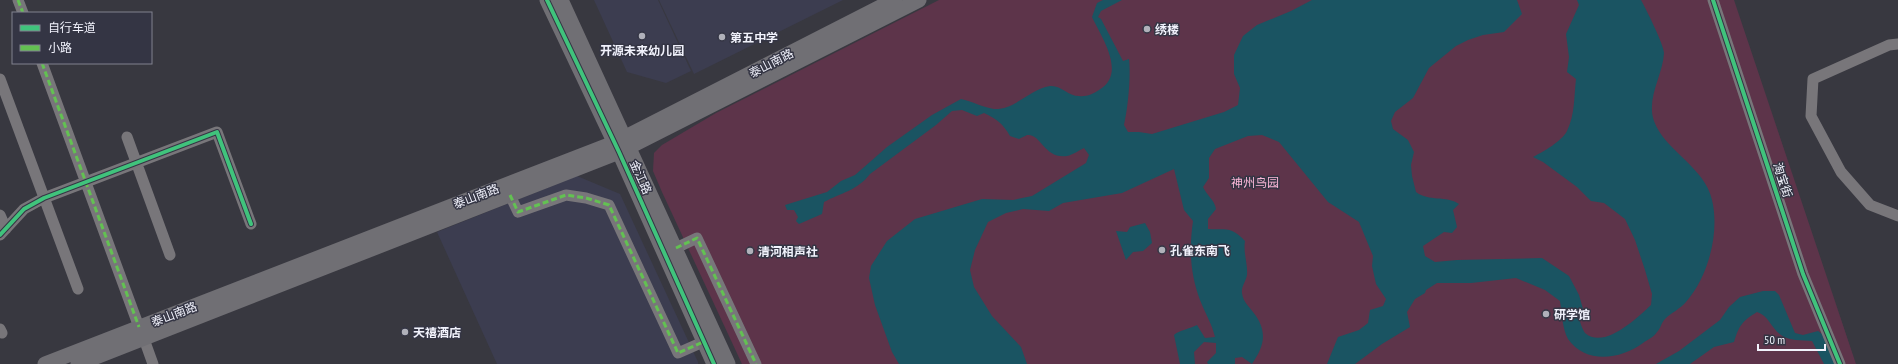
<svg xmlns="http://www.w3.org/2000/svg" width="1898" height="364" viewBox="0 0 1898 364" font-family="'PT Sans Narrow','Noto Sans SC',sans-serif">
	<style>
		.built { fill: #3c3d50 }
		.green { fill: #5d344a }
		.water { fill: #1a5462 }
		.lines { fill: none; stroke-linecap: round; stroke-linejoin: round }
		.street { stroke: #78767a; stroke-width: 11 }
		.secondary { stroke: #706f74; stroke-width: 15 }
		.quiet { stroke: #63c152; stroke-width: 3; stroke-dasharray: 6 3; stroke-linecap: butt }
		.cycleway-casing { stroke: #343544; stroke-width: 6 }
		.cycleway { stroke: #40c37c; stroke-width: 4 }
		.poi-dot { fill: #b0b1ba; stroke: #343544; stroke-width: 1.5 }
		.labels { text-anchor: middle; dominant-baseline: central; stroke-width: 3; stroke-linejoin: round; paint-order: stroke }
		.poi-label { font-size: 12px; font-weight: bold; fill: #f1f2fc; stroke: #343544; text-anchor: start }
		.street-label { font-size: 12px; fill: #f1f2fc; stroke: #343544 }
		.park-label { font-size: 12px; fill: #fab6d7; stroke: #343544 }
	</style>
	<rect width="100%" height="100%" fill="#383840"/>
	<path class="built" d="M594 0H658L691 71 666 83 627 72Z
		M659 0H843L694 74Z
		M577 176 620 194 698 362V364H497L437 232Z"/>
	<path class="green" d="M939 0H1734L1856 364H742L662 192 653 171 654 153 662 145 716 113Z"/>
	<path class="water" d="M1103 0H1144H1122L1101 11 1098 17 1101 19 1123 61 1129 59C1131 77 1128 107 1124 125L1128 132H1139L1152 134 1224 112 1238 105 1240 88 1234 74V55L1243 36 1257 25 1291 11 1312 0H1517L1522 14 1504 32 1483 35 1468 40 1456 46 1429 68 1413 98 1395 112 1391 121 1393 129 1408 140 1414 152 1411 165 1412 176 1416 192C1429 202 1446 195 1459 204L1453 210 1457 227 1452 233 1444 232 1423 246 1425 256 1435 262 1457 260 1542 258 1569 276 1579 295 1583 309 1578 316C1580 321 1582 329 1585 333 1604 350 1637 318 1651 305L1652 294 1645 270 1635 240 1625 219 1604 203 1591 201 1577 187 1543 162 1533 157C1543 152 1562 141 1567 131 1575 115 1574 96 1576 79L1567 72 1569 57 1566 34 1579 5 1577 0H1641C1646 9 1664 45 1664 53 1663 75 1646 98 1654 121 1664 150 1705 167 1712 200 1720 233 1708 277 1686 302 1680 309 1671 313 1665 319 1661 323 1661 328 1657 332 1654 337 1647 340 1643 343 1620 360 1585 364 1568 339 1562 328 1562 313 1560 301L1545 290 1516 278 1471 283H1437L1426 290 1425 293 1415 299 1407 312 1410 327 1382 344 1355 364H1327L1338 337 1359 330 1368 323 1370 310 1383 306 1386 299 1376 284 1372 266 1373 256 1359 222 1328 202 1279 142 1262 135 1248 136 1215 149 1209 158V178L1203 187C1207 196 1214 199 1216 209L1208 219V229C1227 230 1231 226 1245 241 1243 253 1248 264 1247 275 1246 281 1241 287 1242 293 1243 303 1251 308 1256 316 1268 334 1263 348 1252 364L1242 357 1235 358V364H1208L1207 362 1216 353V343L1204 342 1194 352 1195 364H1180L1174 335C1179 330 1190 329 1197 325L1205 338 1215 337C1212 324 1205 313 1200 300 1190 273 1189 249 1193 221L1184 210 1174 169 1122 193 1063 203 1049 211 1023 209 1006 213 988 222 975 250 970 270 974 287 992 316 1021 347 1027 364H899L892 352 875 305 869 278 871 266 887 241 915 219 982 199 1013 200 1032 196 1086 163 1089 155 1084 148C1079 150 1073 155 1067 156 1044 159 1041 133 1027 135 1025 136 1021 138 1019 139L1010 136C1003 124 997 119 984 113L977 116 962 110 952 111 936 125 870 174C858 190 841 193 824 202L822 214 799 224 796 221 798 217 794 210H787L785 205 827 192 841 181 855 175 887 147 932 115 961 99C971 101 985 108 994 109 1015 110 1030 89 1050 86 1061 85 1068 96 1079 96 1086 97 1093 94 1099 90 1127 74 1102 38 1092 17L1097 3Z
		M1145 223 1150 232 1152 243 1143 251 1133 252 1126 260 1116 231 1127 232 1130 227Z
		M1763 291H1775L1779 295 1795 333 1803 335 1818 331 1822 334 1836 364H1824L1812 341C1803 340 1788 341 1781 335 1771 328 1769 316 1757 312 1742 321 1739 326 1734 342L1714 347 1690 364H1656L1679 351 1720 320 1729 307 1740 297Z"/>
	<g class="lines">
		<path class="street" d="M18 0 23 13
			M1713 0 1803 274 1840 364
			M1898 44 1889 45 1813 79 1811 116 1841 172 1870 205 1898 216
			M42 63 139 327
			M0 79 78 289
			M127 137 170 255
			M510 195 518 212 566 195 586 198 609 205 678 353 703 342
			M0 215 6 229
			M0 235 24 209 44 198 217 132 251 224
			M676 248 697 238 756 364
			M0 329 2 333
			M144 339 153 364"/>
		<path class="secondary" d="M547 0 619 152 714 364
			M561 0 728 364
			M45 364 614 143 894 0
			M78 364 619 152 919 0"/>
		<path class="quiet" d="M18 0 23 13
			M42 63 139 327
			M510 195 518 212 566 195 586 198 609 205 678 353 703 342
			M676 248 697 238 756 364"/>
		<g class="cycleway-casing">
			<path id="cycleway" d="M547 0 619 152 714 364
				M1713 0 1803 274 1840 364
				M0 235 24 209 44 198 217 132 251 224"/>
		</g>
		<use href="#cycleway" class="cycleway"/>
	</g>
	<g class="poi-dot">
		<circle cx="1147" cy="29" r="4"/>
		<circle cx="642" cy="36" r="4"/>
		<circle cx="722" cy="37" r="4"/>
		<circle cx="1162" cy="250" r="4"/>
		<circle cx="750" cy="251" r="4"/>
		<circle cx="1546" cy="314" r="4"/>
		<circle cx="405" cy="332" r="4"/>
	</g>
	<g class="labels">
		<g class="poi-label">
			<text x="1155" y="29">绣楼</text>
			<text x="730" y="37">第五中学</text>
			<text x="642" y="50" text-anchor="middle">开源未来幼儿园</text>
			<text x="1170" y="250">孔雀东南飞</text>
			<text x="758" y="251">清河相声社</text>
			<text x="1554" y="314">研学馆</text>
			<text x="413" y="332">天禧酒店</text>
		</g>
		<g class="street-label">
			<text transform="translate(771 63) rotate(-27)">泰山南路</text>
			<text transform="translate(641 177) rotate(66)">金江路</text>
			<text transform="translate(1783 180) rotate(72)">淘宝街</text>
			<text transform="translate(476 196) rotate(-21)">泰山南路</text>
			<text transform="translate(174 314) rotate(-21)">泰山南路</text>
		</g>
		<g class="park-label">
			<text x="1255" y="182">神州鸟园</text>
		</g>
	</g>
	<rect x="12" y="12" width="140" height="52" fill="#343544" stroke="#80818e"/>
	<rect x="20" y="25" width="20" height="6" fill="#40c37c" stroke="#80818e"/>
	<text x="48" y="32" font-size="12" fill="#f1f2fc">自行车道</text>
	<rect x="20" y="45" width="20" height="6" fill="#63c152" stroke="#80818e"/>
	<text x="48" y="52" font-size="12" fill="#f1f2fc">小路</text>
	<path d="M1758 344v6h67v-6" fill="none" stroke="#f1f2fc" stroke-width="2"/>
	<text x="1764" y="344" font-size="12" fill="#f1f2fc" stroke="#343544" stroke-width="3" paint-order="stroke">50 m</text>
</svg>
